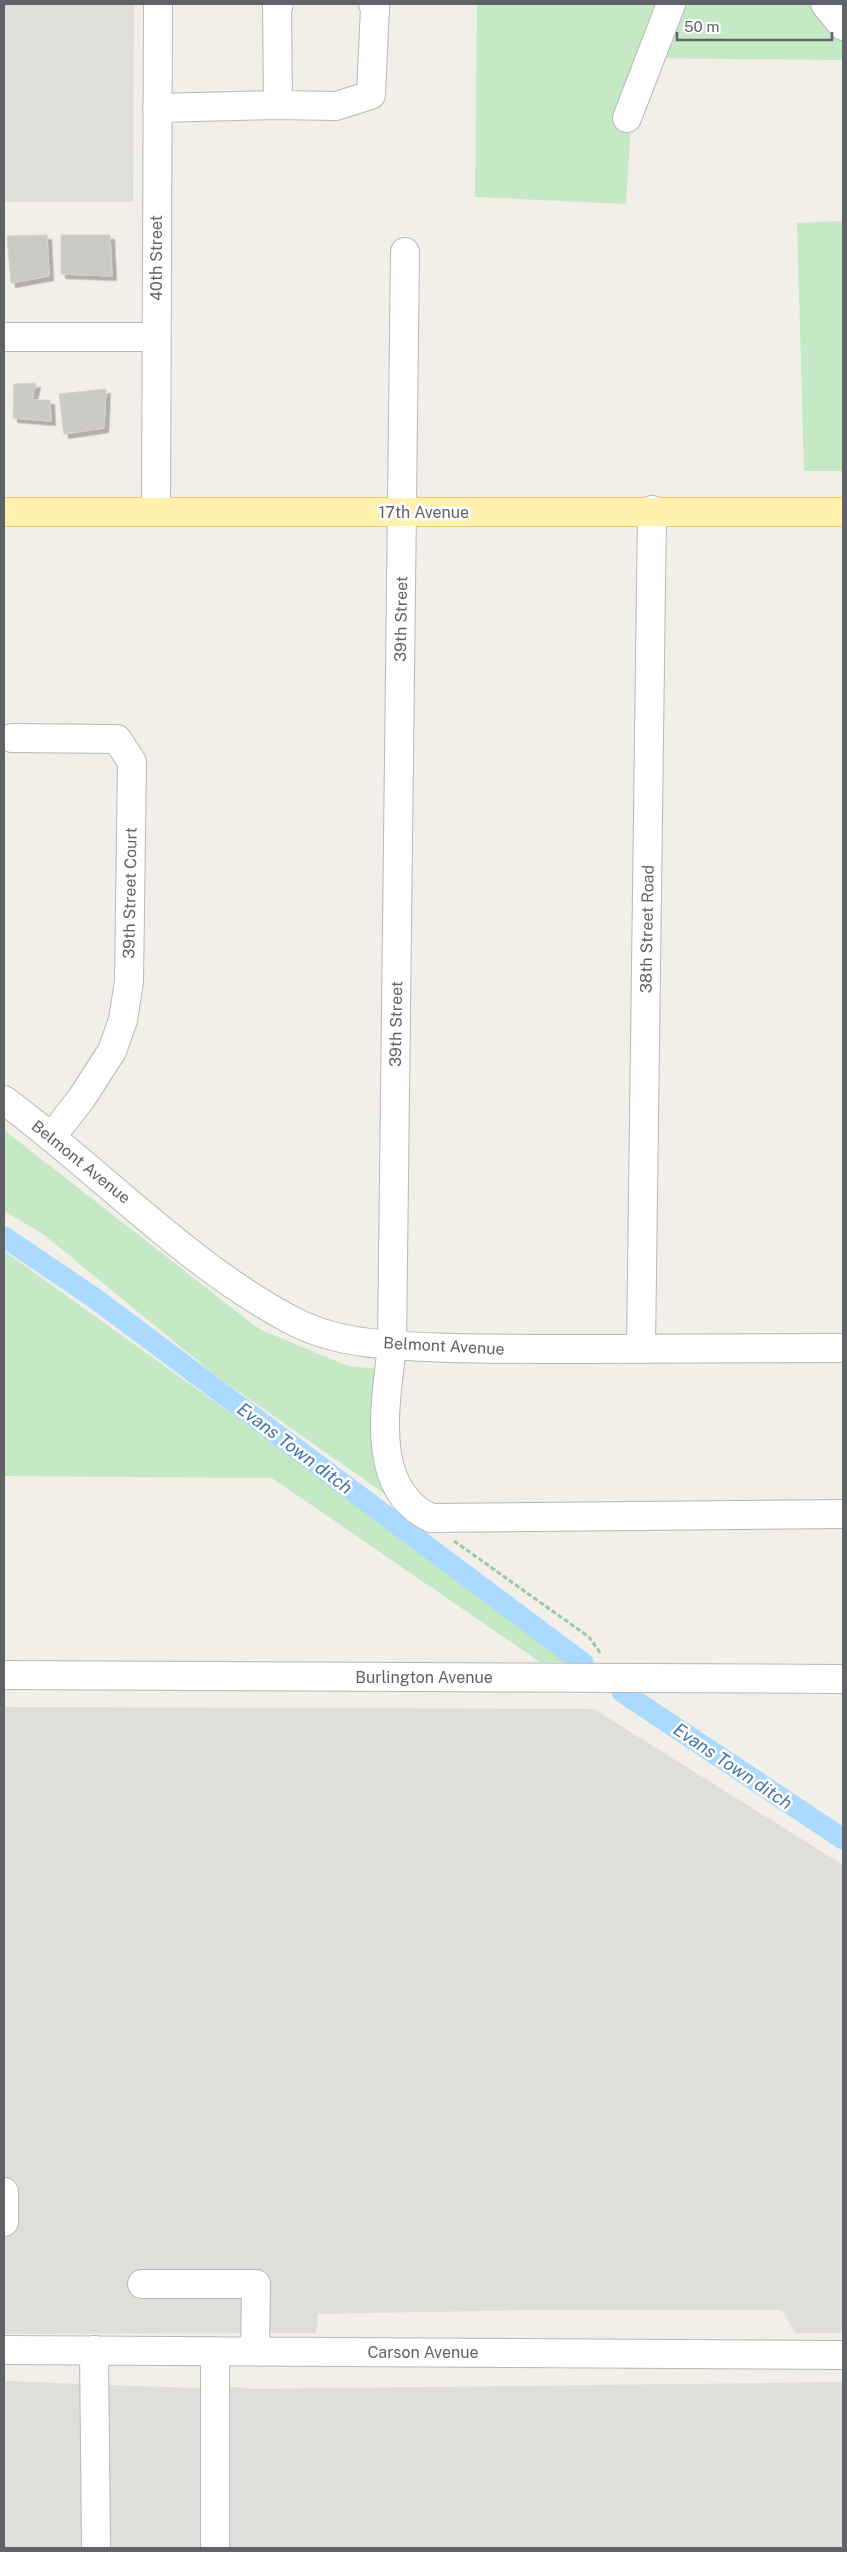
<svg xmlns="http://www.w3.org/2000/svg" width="847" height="2552" viewBox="0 0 847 2552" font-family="'Public Sans',sans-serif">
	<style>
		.industrial { fill: #e0deda }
		.green { fill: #c5e8c5 }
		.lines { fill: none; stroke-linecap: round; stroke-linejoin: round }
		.canal { stroke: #aadaff; stroke-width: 21 }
		.building { fill: #cccac5; stroke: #d6d1c6; filter: url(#shadow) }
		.minor-casing { stroke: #b5b8bc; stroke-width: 30 }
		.major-casing { stroke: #f2c960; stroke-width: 30 }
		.path { stroke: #9cc7a9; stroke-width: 3; stroke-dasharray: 5 2.5; stroke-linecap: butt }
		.minor { stroke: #fff; stroke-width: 28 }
		.major { stroke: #fff2af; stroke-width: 28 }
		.labels { text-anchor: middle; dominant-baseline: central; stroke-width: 5; stroke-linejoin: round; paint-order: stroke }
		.street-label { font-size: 16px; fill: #5f6368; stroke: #fff }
		.water-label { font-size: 18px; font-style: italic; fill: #4174aa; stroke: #fff }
	</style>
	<defs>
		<filter id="shadow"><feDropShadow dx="4.5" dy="4.5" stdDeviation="0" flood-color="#0004"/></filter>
	</defs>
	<rect width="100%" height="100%" fill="#f1efe8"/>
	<path class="industrial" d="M4 4H134L133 202H4Z
		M4 1707 594 1709 843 1865V2333H795L784 2313 779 2310H542L318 2314 316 2333 4 2334Z
		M4 2381 193 2388 238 2387 253 2389 843 2382V2548H4Z"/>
	<path class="green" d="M477 4H812L843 40V60L635 58 626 204 475 197Z
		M843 221V471H804L797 223Z
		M4 1130 259 1329 348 1366 378 1369 395 1501 215 1375 43 1234 4 1211Z
		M4 1251 328 1483 571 1662H540L272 1478 4 1476Z"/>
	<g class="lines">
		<path class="canal" d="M4 1237 93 1297 583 1663
			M622 1692 843 1839"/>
	</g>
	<path class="building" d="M47 235 49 276 11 283 7 236Z
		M61 235H110L112 276 61 274Z
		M36 383 32 400H50L51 421 13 418 14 384Z
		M106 389 104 428 64 434 59 394Z"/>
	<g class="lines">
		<g class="minor-casing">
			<path id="minor" d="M825 4 843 26
				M278 105 277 6 279 4
				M157 108 278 105 336 106 371 95 375 7 373 4
				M627 118 671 4
				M405 252 392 1346C386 1402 368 1489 431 1518L843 1514
				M4 337H156
				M156 511 158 4
				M12 738 117 739 132 762 129 982 123 1020 112 1051 81 1099 52 1136
				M4 1100C100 1171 191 1269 297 1323 344 1346 401 1346 451 1348 496 1349 540 1349 585 1349 671 1348 757 1348 843 1348
				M641 1348 652 510
				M4 1675 843 1679
				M4 2192V2222
				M142 2284H256L255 2351
				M4 2350 843 2355
				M94 2350 96 2548
				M215 2351V2548"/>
		</g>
		<g class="major-casing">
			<path id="major" d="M4 512H843"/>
		</g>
		<path class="path" d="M454 1541 589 1637 601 1654"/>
		<use href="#minor" class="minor"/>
		<use href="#major" class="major"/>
	</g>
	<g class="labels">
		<g class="street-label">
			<text transform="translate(156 258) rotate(-90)">40th Street</text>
			<text x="424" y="512">17th Avenue</text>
			<text transform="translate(401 619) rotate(-89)">39th Street</text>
			<text transform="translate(130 893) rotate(-89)">39th Street Court</text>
			<text transform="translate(647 929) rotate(-89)">38th Street Road</text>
			<text transform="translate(396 1024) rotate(-89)">39th Street</text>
			<text transform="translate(81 1162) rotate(39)">Belmont Avenue</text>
			<text transform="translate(444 1346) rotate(3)">Belmont Avenue</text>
			<text x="424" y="1677">Burlington Avenue</text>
			<text x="423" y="2352">Carson Avenue</text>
		</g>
		<g class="water-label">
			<text transform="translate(295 1448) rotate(37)">Evans Town ditch</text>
			<text transform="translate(733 1766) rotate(34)">Evans Town ditch</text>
		</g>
	</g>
	<rect width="847" height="2552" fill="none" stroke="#5f6368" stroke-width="10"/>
	<path d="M677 32v8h155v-8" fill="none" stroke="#5f6368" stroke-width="2.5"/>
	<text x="684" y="32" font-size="15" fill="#5f6368" stroke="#ffffff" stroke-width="4" paint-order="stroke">50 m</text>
</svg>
